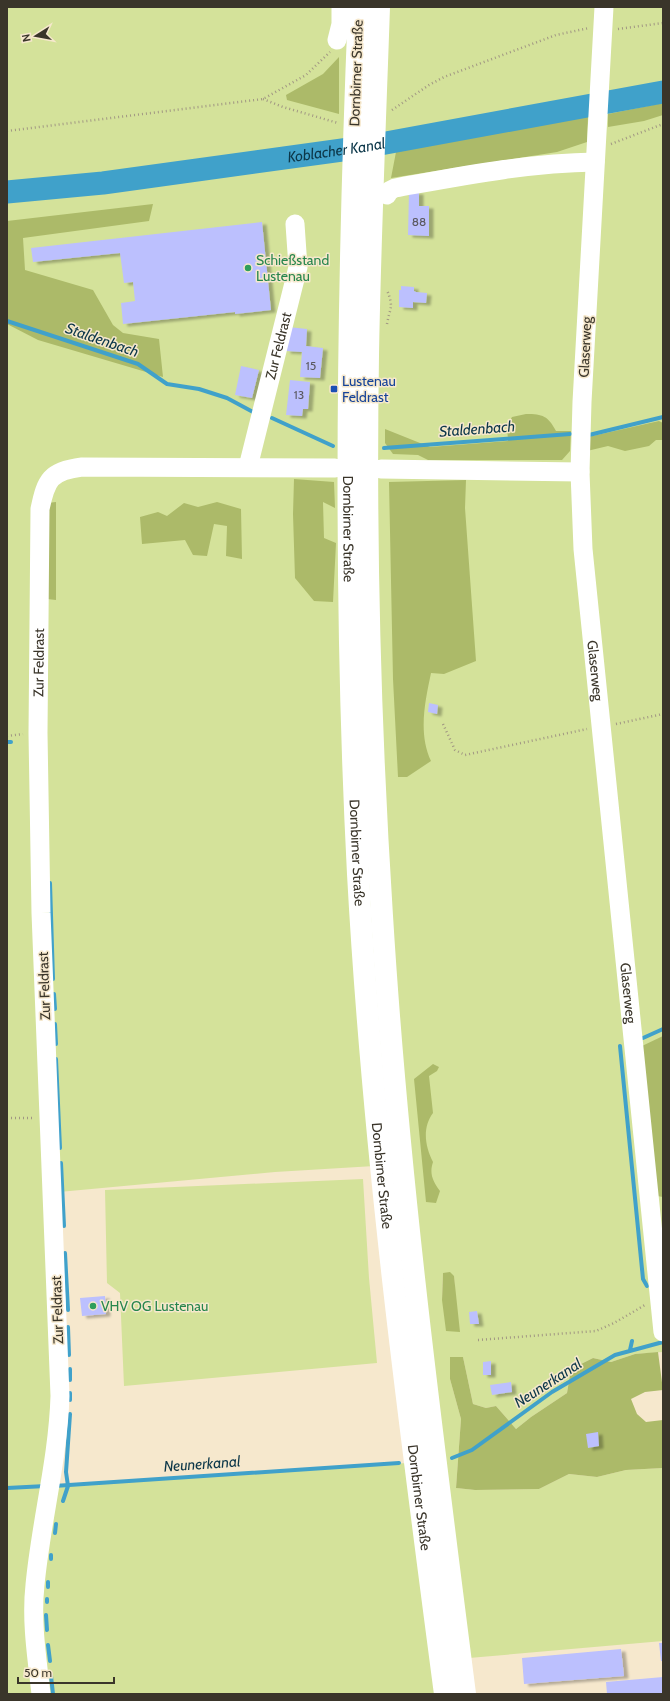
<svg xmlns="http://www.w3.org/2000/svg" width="670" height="1701" viewBox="0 0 670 1701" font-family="Cabin,sans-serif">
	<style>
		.green { fill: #d4e29a; fill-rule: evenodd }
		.forest { fill: #acba69 }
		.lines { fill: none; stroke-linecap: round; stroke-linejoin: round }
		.stream { stroke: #40a1ca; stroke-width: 4 }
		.river { stroke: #40a1ca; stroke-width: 23 }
		.building { fill: #bcc0fe; filter: url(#shadow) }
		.path { stroke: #a19783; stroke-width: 2.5; stroke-dasharray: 1 3; stroke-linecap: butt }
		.minor { stroke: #fff; stroke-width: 19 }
		.major { stroke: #fff; stroke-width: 22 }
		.leisure-dot { fill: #2e9e5b; stroke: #f6e8cd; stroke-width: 1.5 }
		.transit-dot { fill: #1a4fb4; stroke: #f6e8cd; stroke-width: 1.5 }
		.labels { text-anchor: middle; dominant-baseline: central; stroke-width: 3; stroke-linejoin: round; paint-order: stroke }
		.number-label { font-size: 12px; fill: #5a585f }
		.street-label { font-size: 14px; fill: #3a352a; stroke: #f6e8cd }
		.leisure-label { font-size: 14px; fill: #27864d; stroke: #f6e8cd; text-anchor: start }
		.transit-label { font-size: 14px; fill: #164399; stroke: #f6e8cd; text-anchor: start }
		.water-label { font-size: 15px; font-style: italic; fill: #0c3749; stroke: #f6e8cd }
	</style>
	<defs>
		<filter id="shadow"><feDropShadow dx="4.5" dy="2.5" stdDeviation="1" flood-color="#0004"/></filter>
	</defs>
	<rect width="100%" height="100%" fill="#f6e8cd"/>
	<path class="green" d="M7 7H663V1352L635 1354 611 1362 593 1358 571 1369 567 1393 531 1417 516 1429 496 1406 486 1408 473 1404 463 1357H450V1379L461 1419 456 1488 475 1490 539 1489 569 1474 597 1477 626 1470 663 1468V1641L469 1658 391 1165 275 1172 59 1192 54 1420 35 1694H7V201L80 193 384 152 383 138 7 184ZM443 1273 454 1276 455 1293 442 1300Z
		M363 1179 369 1278 377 1363 124 1386 120 1293 107 1283 105 1190Z
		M407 1463 437 1694H45L39 1614 55 1486Z"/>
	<path class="forest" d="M339 57V114L287 100 286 95 323 74Z
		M663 103V115L644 121 608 127V114Z
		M588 116 587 142 557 152 391 178 396 152Z
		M153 204 149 221 23 238 25 270 93 290 113 325 123 333 159 339 163 377 38 340 7 324V221Z
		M526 414C543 414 548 416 556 431H571L570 451 562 460H428L418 455 393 454 385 443V429L430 447 508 441 507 425 512 417Z
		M659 421 663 423V440H656L649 446 625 451 608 446 587 451 588 437Z
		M294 479 334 482 335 508 323 502 324 538 336 543 333 602 314 601 295 578 293 514Z
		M466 480 465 508 476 661 444 674 431 673C425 702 418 733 431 761L407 777H398L393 679 389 482Z
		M56 502V600L47 599V503Z
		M217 502 241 509 242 559 226 556 227 526 214 524 207 556 193 555 185 540 142 544 140 517 158 512 167 516 184 503 198 507Z
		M663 1036V1197L657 1196 642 1046Z
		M433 1064 439 1067 437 1071 429 1076 433 1113C422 1128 425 1146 433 1162 429 1174 433 1181 440 1191L436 1203 426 1202 414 1079Z
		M450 1272 454 1276 460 1332 446 1331 442 1300 443 1273Z
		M658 1352 663 1390 645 1392 631 1399 637 1414 646 1422 663 1420V1468L626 1470 597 1477 569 1474 539 1489 475 1490 456 1488 461 1419 450 1379V1357H463L473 1404 486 1408 496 1406 516 1429 531 1417 567 1393 571 1369 593 1358 611 1362 635 1354Z"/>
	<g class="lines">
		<path class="stream" d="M7 321 138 364 167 384 199 389 227 398 253 412
			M272 418 333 446
			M589 435 663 417
			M384 448 570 434
			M7 742H11
			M50 883 53 979
			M54 994 55 1009
			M55 1024 56 1044
			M643 1038 663 1029
			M620 1046 643 1279 647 1286
			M56 1059 60 1148
			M61 1163 64 1226
			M65 1253 68 1310
			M68 1327 69 1355
			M630 1350 632 1341
			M70 1369V1380
			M70 1400V1393
			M452 1458 472 1450 552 1392 615 1355 663 1342
			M54 1486 399 1463
			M7 1488 46 1486
			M63 1501 68 1486 66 1472 70 1414
			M55 1533 56 1524
			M51 1559V1555
			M48 1587V1582
			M47 1602V1599
			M46 1615 47 1630
			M48 1645 50 1661
			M51 1676 53 1694"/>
		<path class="river" id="s1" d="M7 192 103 183 364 147 663 92"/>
	</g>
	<path class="building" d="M409 192H419V206H429V236L408 235Z
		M262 222 271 310 235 314V312L123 324 121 303 135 301 133 282 124 283 120 253 33 262 31 248Z
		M401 286 414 287V291L416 292 427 293 426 303 413 302V308L399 307V290H401Z
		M288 327 307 329 306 346 323 348 320 378 300 377 302 352 286 351Z
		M241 366 259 370 252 398 235 395Z
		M290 380 310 382 308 409H303L302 416 286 415Z
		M429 703 438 705 437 714 428 712Z
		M105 1296 106 1314 82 1316 80 1298Z
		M477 1311 479 1324H470L469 1312Z
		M491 1361V1375H483V1362Z
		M511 1382 512 1392 492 1395 490 1385Z
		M598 1432 599 1446 588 1448 586 1434Z
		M659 1643H663V1661H661Z
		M621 1649 624 1676 524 1684 522 1658Z
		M663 1677V1694H607L606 1682Z"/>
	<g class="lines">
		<path class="path" d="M618 29 663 23
			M263 99 283 107 338 123
			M392 110 429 85 444 77 556 35 589 28
			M7 131 263 99 306 75 330 52
			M611 144 663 124
			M387 324C390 307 394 308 387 290
			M443 724 455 750 465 755 587 729
			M616 724 663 714
			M7 736 23 734
			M7 1118H34
			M478 1340 596 1331 614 1323 645 1305"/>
		<g class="minor">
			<path id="s2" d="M604 7 582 402 580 472 583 549 663 1332"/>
			<path d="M337 40 341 24V7"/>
			<path d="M387 195 389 191 395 188C462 176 527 163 595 162"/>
			<path id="s3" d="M248 467 298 267 295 224"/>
			<path d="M381 469 580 472"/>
			<path id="s4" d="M41 1694C37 1658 31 1621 35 1585 41 1521 58 1460 60 1396L41 913 38 733 40 509C46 480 50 471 82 467L335 468"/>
		</g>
		<g class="major">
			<path id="s5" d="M359 7C347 296 343 585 358 874 373 1149 409 1421 445 1694"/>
			<path d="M379 7C375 123 370 239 368 355 365 542 370 730 382 916 398 1177 432 1435 465 1694"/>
		</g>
	</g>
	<g class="leisure-dot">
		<circle cx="248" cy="268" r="4"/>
		<circle cx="93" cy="1306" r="4"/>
	</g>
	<rect class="transit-dot" x="330" y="385" width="8" height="8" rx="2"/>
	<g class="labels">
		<g class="number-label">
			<text x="419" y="221">88</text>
			<text x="311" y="365">15</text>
			<text x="299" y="394">13</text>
		</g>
		<g class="street-label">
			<text transform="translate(356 73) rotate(-88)">Dornbirner Straße</text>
			<text stroke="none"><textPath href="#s3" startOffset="125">Zur Feldrast</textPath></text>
			<text transform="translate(585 347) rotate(-87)">Glaserweg</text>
			<text stroke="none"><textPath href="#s5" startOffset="522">Dornbirner Straße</textPath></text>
			<text stroke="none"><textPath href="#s4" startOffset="1034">Zur Feldrast</textPath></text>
			<text stroke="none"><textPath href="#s2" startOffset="665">Glaserweg</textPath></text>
			<text stroke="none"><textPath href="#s5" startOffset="846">Dornbirner Straße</textPath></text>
			<text transform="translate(44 986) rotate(-92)">Zur Feldrast</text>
			<text stroke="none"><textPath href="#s2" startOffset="989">Glaserweg</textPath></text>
			<text stroke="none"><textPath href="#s5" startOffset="1170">Dornbirner Straße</textPath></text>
			<text transform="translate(57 1310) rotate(-92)">Zur Feldrast</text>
			<text stroke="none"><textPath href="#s5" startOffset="1494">Dornbirner Straße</textPath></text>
		</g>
		<g class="leisure-label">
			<text x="256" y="260">Schießstand<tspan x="256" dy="16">Lustenau</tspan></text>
			<text x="101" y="1306">VHV OG Lustenau</text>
		</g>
		<g class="transit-label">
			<text x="342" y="381">Lustenau<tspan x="342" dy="16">Feldrast</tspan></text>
		</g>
		<g class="water-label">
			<text stroke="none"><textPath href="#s1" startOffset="332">Koblacher Kanal</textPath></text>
			<text transform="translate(102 340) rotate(19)">Staldenbach</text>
			<text transform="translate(477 429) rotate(-4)">Staldenbach</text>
			<text transform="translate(548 1383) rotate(-33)">Neunerkanal</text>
			<text transform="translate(202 1464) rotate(-4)">Neunerkanal</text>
		</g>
	</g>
	<rect width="670" height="1701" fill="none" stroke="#3a352a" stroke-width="16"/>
	<g transform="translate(36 36) rotate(259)" stroke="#f6e8cd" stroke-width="3" paint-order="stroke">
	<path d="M0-3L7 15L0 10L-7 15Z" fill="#3a352a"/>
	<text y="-6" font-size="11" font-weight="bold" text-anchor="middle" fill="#3a352a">N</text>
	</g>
	<path d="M18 1677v6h96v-6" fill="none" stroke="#3a352a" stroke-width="2"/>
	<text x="24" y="1677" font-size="12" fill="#3a352a" stroke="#f6e8cd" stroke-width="3" paint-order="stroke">50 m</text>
</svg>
